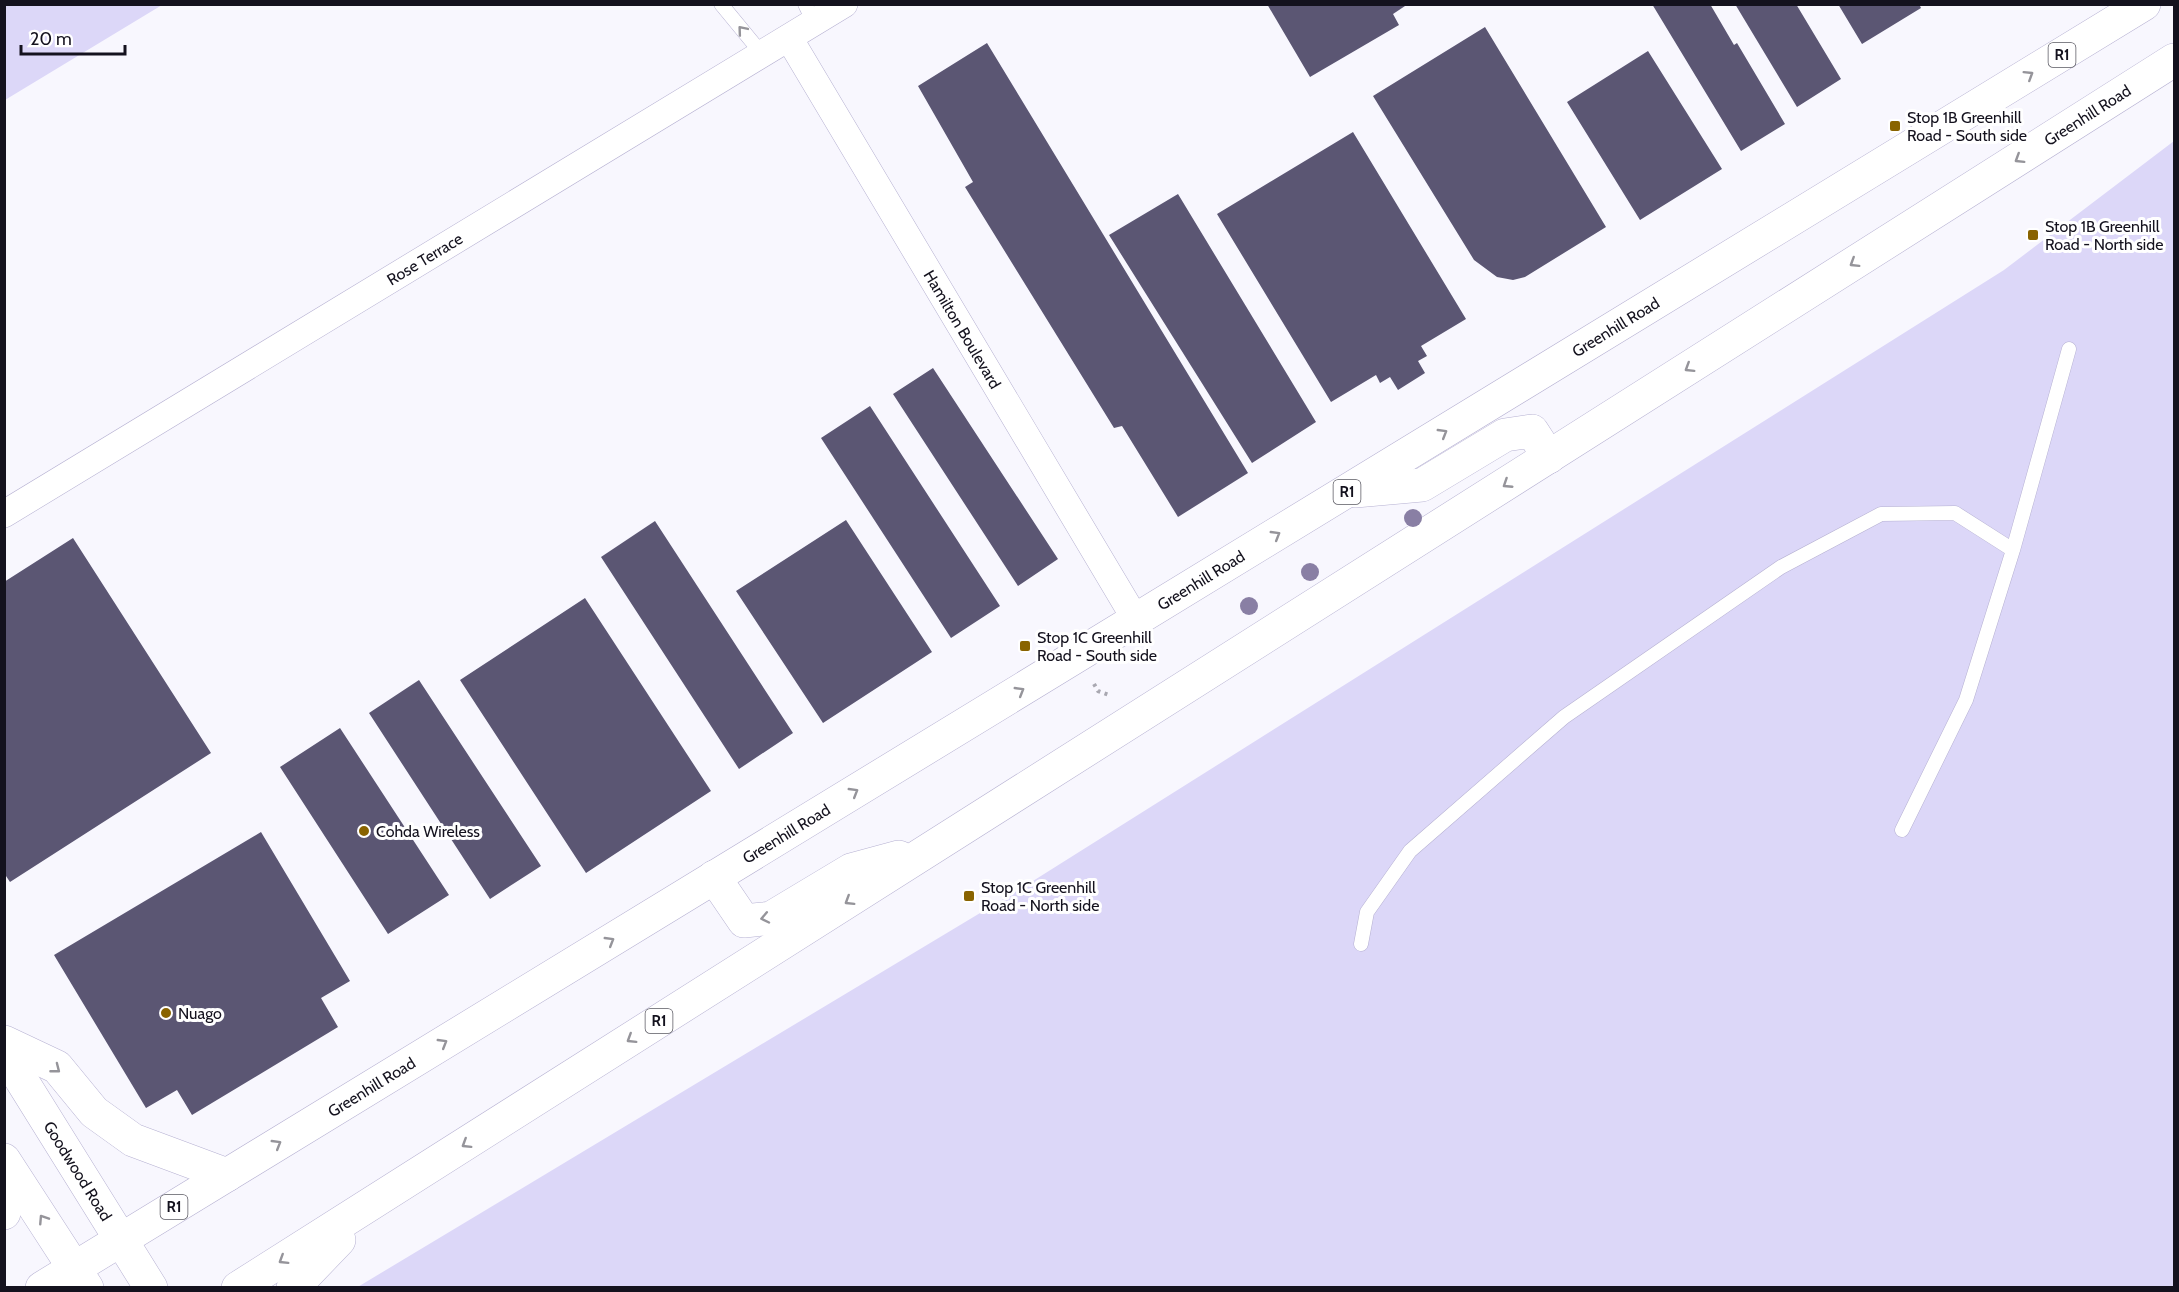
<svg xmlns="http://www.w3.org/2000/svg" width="2179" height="1292" viewBox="0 0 2179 1292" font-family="Cabin,sans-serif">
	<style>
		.green { fill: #dcd7f8 }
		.building { fill: #5b5673 }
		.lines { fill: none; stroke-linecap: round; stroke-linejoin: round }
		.lane-casing { stroke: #b6b1d2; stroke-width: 15 }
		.street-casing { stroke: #b6b1d2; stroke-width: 28 }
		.secondary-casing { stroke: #b6b1d2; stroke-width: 34 }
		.highway-casing { stroke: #b6b1d2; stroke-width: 34 }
		.path { stroke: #a9a8b1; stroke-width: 4; stroke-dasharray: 3 4.5; stroke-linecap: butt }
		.lane { stroke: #fff; stroke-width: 14 }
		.street { stroke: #fff; stroke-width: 27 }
		.secondary { stroke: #fff; stroke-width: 33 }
		.highway { stroke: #fff; stroke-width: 33 }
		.tree { fill: #897fa4 }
		.oneway { stroke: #95949a }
		.poi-dot { fill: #896300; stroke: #fff; stroke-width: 2 }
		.labels { text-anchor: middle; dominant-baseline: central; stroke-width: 6; stroke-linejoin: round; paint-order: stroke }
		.shield { fill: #fff; stroke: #5a5962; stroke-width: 1.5 }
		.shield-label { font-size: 15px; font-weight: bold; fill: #14121e }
		.street-label { font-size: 16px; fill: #14121e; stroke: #fff }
		.poi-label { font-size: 16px; fill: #14121e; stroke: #fff; text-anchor: start }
	</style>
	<rect width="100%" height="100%" fill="#f8f7fe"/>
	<path class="green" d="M5 4H162V5L5 100Z
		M2174 141V1287L356 1288 1025 886 2004 270Z"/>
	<path class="building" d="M1267 4H1408L1393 14 1399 25 1310 77Z
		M1652 4H1710L1734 45 1737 43 1785 124 1741 151Z
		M1735 4H1796L1841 79 1797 107Z
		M1838 4H1919L1921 8 1862 44Z
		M1485 27 1606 227 1525 277 1513 280 1497 277 1474 260 1373 96Z
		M987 43 1248 473 1178 517 1122 426 1114 428 965 187 973 182 918 86Z
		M1648 51 1722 169 1640 220 1567 102Z
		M1353 132 1466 319 1421 346 1427 356 1418 361 1425 373 1398 390 1390 377 1380 383 1376 375 1331 402 1217 214Z
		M1178 194 1316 422 1252 463 1109 235Z
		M933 368 1058 559 1018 586 893 394Z
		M870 406 1000 606 951 638 821 438Z
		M846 520 932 652 823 723 736 591Z
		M655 521 793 733 739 769 601 557Z
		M73 538 211 753 10 882 4 873V582Z
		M585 598 711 791 586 873 460 680Z
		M419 680 541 866 490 899 369 713Z
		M340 728 449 895 388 934 280 767Z
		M261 832 350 981 321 998 338 1027 192 1115 177 1090 146 1108 54 955Z"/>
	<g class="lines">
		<g class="lane-casing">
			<path id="lane" d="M721 4 763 55
				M805 4 814 23
				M1902 830 1966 700 2013 550 2069 349
				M1361 944 1367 912 1410 851 1564 717 1781 567 1881 514 1955 513 2013 550"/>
		</g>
		<g class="street-casing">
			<g id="street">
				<path id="s1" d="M789 38 1136 620"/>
				<path id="s2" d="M4 514 844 4"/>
			</g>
		</g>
		<g class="secondary-casing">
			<g id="secondary">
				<path d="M4 1042 57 1067 94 1112 133 1140 227 1175"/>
				<path id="s3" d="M4 1052 151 1288"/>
				<path d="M4 1160 87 1288"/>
			</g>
		</g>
		<g class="highway-casing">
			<g id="highway">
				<path d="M1355 491 1422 485 1505 435 1532 431 1549 457"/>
				<path d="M714 877 744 921 771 918 851 870 899 857"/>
				<path d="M4 1187V1213"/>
				<path id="s4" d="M42 1288 2144 4"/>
				<path id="s5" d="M238 1288 2174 60"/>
				<path d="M293 1288 339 1240"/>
			</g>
		</g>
		<path class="path" d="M1094 684 1098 691 1109 695"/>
		<use href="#lane" class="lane"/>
		<use href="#street" class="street"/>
		<use href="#secondary" class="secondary"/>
		<use href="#highway" class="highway"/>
	</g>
	<g class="tree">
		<circle cx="1413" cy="518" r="9"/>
		<circle cx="1310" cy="572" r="9"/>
		<circle cx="1249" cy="606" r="9"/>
	</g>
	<defs><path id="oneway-chevron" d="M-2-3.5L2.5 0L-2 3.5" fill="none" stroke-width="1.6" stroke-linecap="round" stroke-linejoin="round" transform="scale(1.5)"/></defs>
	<g class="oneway">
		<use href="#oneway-chevron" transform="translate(742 30) rotate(-130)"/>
		<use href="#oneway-chevron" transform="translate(2029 75) rotate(-32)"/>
		<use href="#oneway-chevron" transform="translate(2019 159) rotate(148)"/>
		<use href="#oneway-chevron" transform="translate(1854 263) rotate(148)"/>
		<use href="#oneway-chevron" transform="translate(1689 368) rotate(148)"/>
		<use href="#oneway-chevron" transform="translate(1443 433) rotate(-31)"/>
		<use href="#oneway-chevron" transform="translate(1507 484) rotate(147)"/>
		<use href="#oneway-chevron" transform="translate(1276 535) rotate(-31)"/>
		<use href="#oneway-chevron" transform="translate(1020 691) rotate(-31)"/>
		<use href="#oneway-chevron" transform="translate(854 792) rotate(-31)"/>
		<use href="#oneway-chevron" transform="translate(849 901) rotate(148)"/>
		<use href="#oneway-chevron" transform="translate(765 918) rotate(168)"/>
		<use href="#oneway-chevron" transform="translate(610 941) rotate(-31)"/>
		<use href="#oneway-chevron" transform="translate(631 1039) rotate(148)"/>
		<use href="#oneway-chevron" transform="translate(443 1043) rotate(-31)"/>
		<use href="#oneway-chevron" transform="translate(56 1069) rotate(38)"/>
		<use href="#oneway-chevron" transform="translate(277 1144) rotate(-31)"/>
		<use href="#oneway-chevron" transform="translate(466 1144) rotate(148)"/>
		<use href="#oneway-chevron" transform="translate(43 1219) rotate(-123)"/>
		<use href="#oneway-chevron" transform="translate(283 1260) rotate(148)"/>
	</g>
	<g class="poi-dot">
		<rect x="1889" y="120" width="12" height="12" rx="3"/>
		<rect x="2027" y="229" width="12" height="12" rx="3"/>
		<rect x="1019" y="640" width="12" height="12" rx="3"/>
		<circle cx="364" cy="831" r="6"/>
		<rect x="963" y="890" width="12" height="12" rx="3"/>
		<circle cx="166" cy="1013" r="6"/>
	</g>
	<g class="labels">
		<g class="shield">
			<rect x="2048.5" y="43" width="27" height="24" rx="4.5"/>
			<rect x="1333.5" y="480" width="27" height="24" rx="4.5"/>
			<rect x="645.5" y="1009" width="27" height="24" rx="4.5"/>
			<rect x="160.5" y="1195" width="27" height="24" rx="4.5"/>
		</g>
		<g class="shield-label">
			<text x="2062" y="55">R1</text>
			<text x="1347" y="492">R1</text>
			<text x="659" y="1021">R1</text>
			<text x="174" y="1207">R1</text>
		</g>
		<g class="street-label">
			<text stroke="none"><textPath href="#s5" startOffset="2190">Greenhill Road</textPath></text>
			<text stroke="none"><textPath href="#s2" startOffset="492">Rose Terrace</textPath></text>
			<text stroke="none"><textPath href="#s4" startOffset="1844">Greenhill Road</textPath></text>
			<text stroke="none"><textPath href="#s1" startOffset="339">Hamilton Boulevard</textPath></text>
			<text stroke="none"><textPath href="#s4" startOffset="1358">Greenhill Road</textPath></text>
			<text stroke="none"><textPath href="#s4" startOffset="872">Greenhill Road</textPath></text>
			<text stroke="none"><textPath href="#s4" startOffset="386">Greenhill Road</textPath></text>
			<text stroke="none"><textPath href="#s3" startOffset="140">Goodwood Road</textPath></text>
		</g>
		<g class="poi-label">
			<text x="1907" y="117">Stop 1B Greenhill<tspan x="1907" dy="18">Road - South side</tspan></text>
			<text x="2045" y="226">Stop 1B Greenhill<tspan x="2045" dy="18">Road - North side</tspan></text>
			<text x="1037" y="637">Stop 1C Greenhill<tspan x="1037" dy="18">Road - South side</tspan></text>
			<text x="376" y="831">Cohda Wireless</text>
			<text x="981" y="887">Stop 1C Greenhill<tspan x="981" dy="18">Road - North side</tspan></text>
			<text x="178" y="1013">Nuago</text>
		</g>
	</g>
	<rect width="2179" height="1292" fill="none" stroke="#14121e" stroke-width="12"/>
	<path d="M21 45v9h104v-9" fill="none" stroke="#14121e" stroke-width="3"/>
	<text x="30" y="45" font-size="18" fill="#14121e" stroke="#ffffff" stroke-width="4.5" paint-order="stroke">20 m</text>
</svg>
